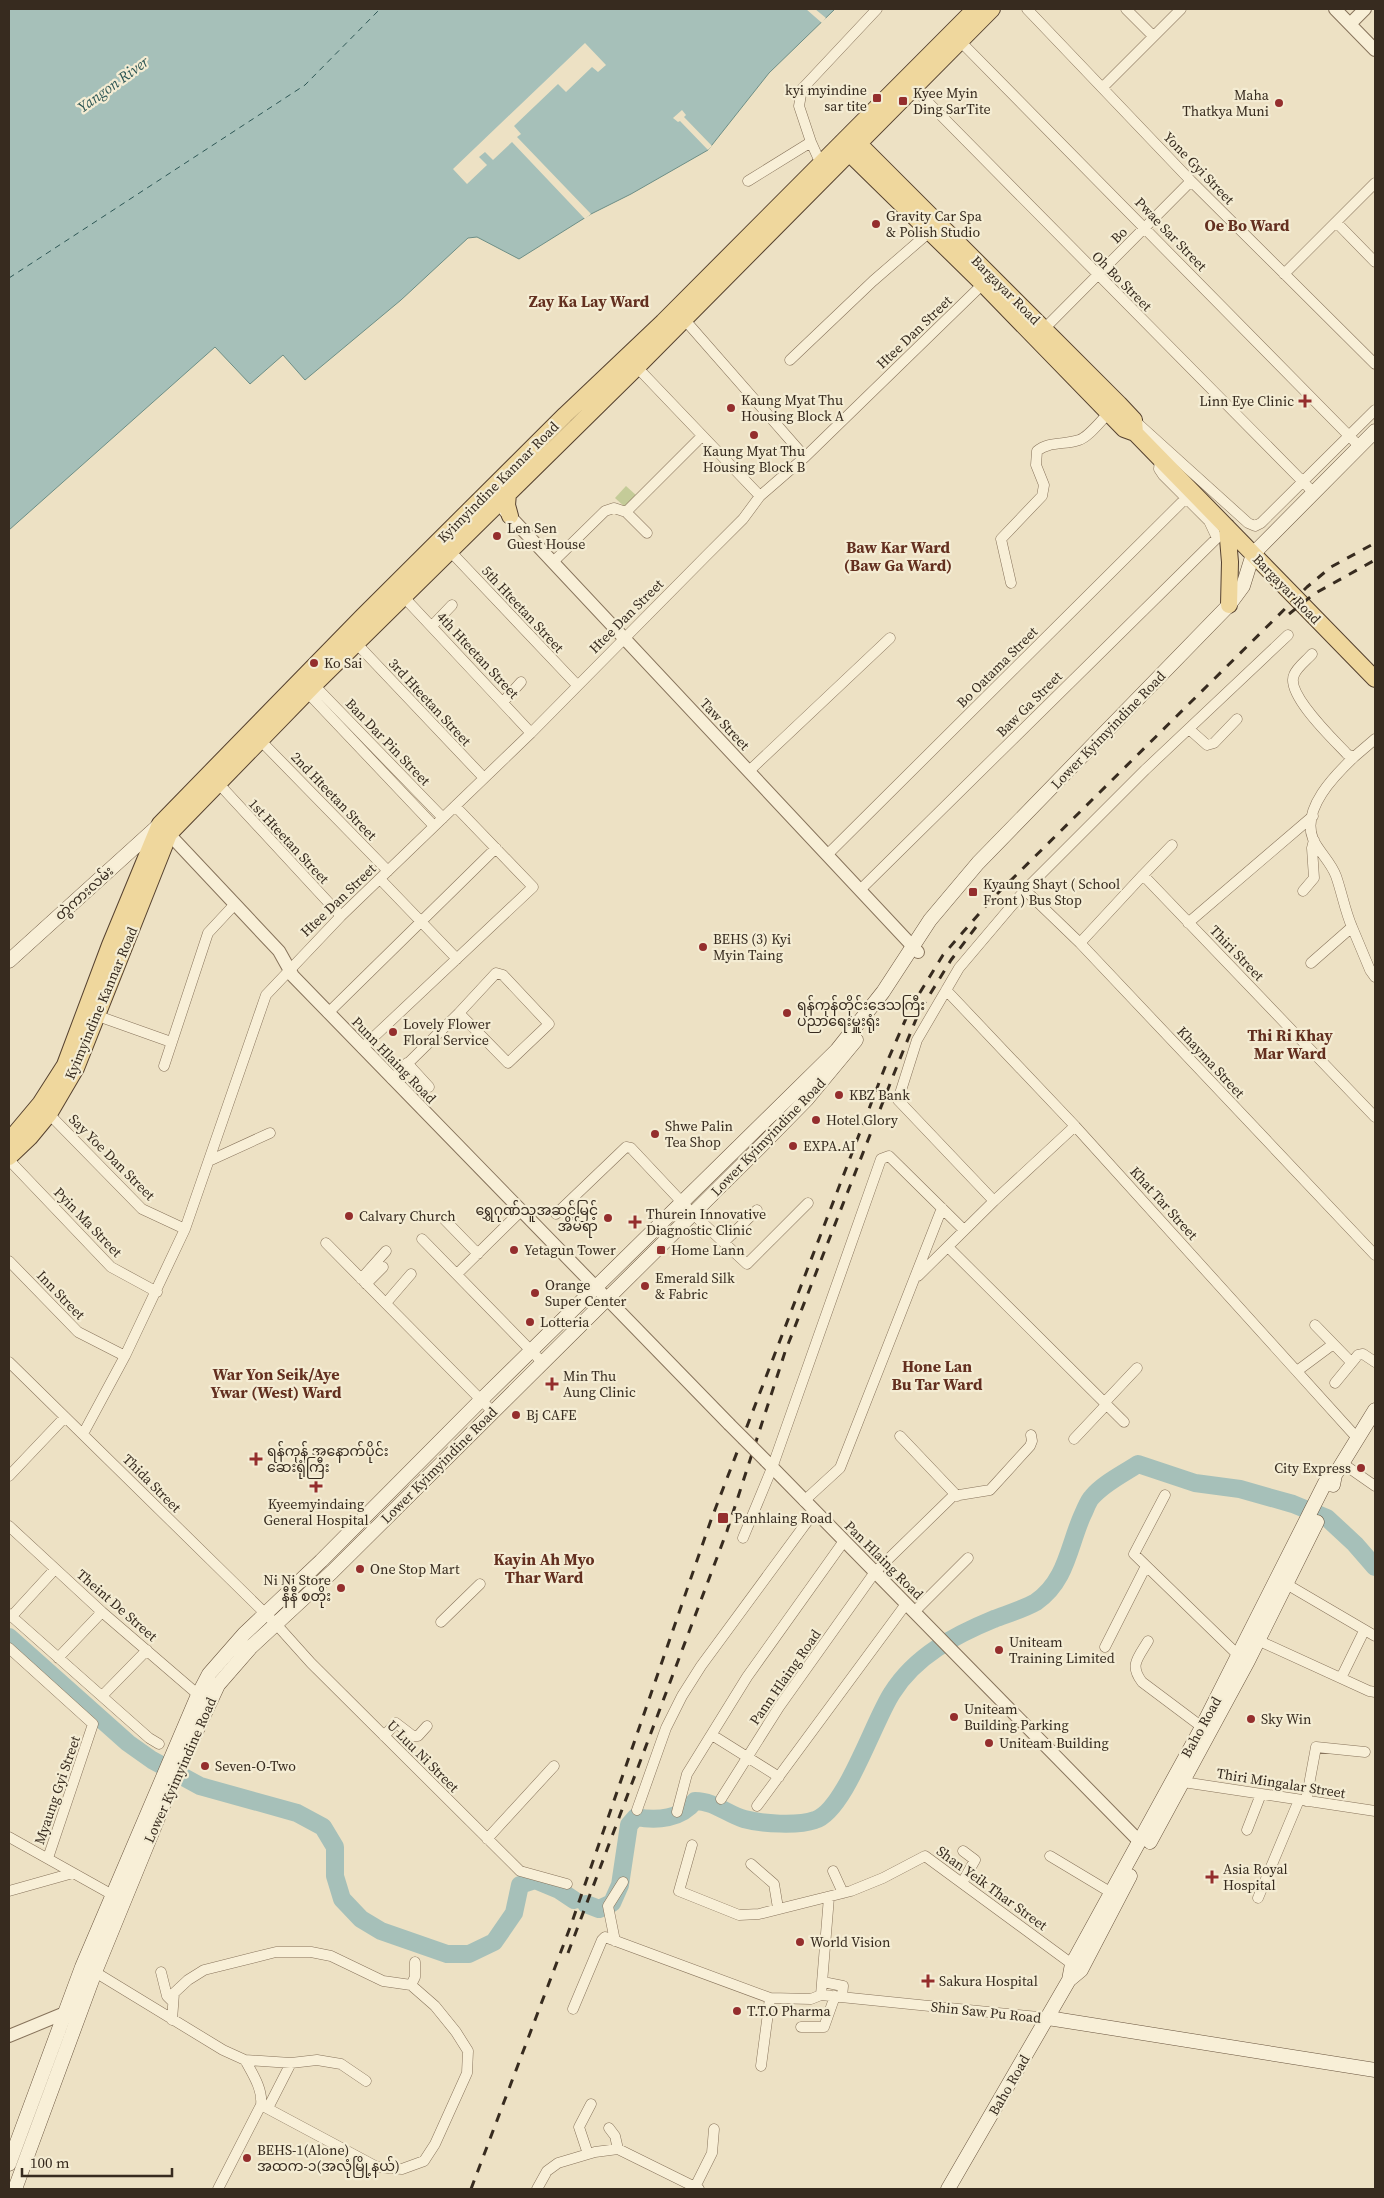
<svg xmlns="http://www.w3.org/2000/svg" width="1384" height="2198" viewBox="0 0 1384 2198" font-family="'Source Serif 4','Noto Sans Myanmar',serif">
	<style>
		.green { fill: #c4cb98 }
		.water { fill: #a6c0b9; stroke: #6d8e86 }
		.pier { fill: #ede1c4 }
		.lines { fill: none; stroke-linecap: round; stroke-linejoin: round }
		.river { stroke: #a6c0b9; stroke-width: 18 }
		.ferry { stroke: #2e5755; stroke-width: 1; stroke-dasharray: 6 5; stroke-linecap: butt }
		.minor-casing { stroke: #87735b; stroke-width: 11 }
		.tertiary-casing { stroke: #87735b; stroke-width: 14 }
		.secondary-casing { stroke: #69543e; stroke-width: 15 }
		.primary-casing { stroke: #55412f; stroke-width: 18 }
		.minor { stroke: #f8efd7; stroke-width: 10 }
		.tertiary { stroke: #f8efd7; stroke-width: 12 }
		.secondary { stroke: #f8efd7; stroke-width: 14 }
		.primary { stroke: #efd79d; stroke-width: 16 }
		.rail { stroke: #372b1f; stroke-width: 3; stroke-dasharray: 9 9; stroke-linecap: butt }
		.tertiary-bridge-casing { stroke: #87735b; stroke-width: 14; stroke-linecap: butt }
		.tertiary-bridge { stroke: #f8efd7; stroke-width: 12 }
		.poi-dot { fill: #942e2d; stroke: #f4ecd3; stroke-width: 2 }
		.labels { text-anchor: middle; dominant-baseline: central; stroke-width: 4.5; stroke-linejoin: round; paint-order: stroke }
		.poi-label { font-size: 14px; fill: #372b1f; stroke: #f4ecd3; text-anchor: start }
		.street-label { font-size: 14px; fill: #372b1f; stroke: #f4ecd3 }
		.water-label { font-size: 15px; font-style: italic; fill: #2e5755; stroke: #f4ecd3 }
		.quarter-label { font-size: 16px; font-weight: bold; fill: #632f1f; stroke: #f4ecd3 }
	</style>
	<rect width="100%" height="100%" fill="#ede1c4"/>
	<path class="green" d="M626 486 637 496 626 508 615 498Z"/>
	<path class="water" d="M9 9H835L769 73 708 150 631 194 591 214 519 259 477 237 468 238 401 300 305 380 283 355 250 384 215 347 9 530Z"/>
	<path class="pier" d="M806 9H815L826 18 822 23Z
		M585 43 606 65 598 72 592 67 566 92 558 84 514 126 521 134 517 137 591 214 585 219 512 142 493 160 485 152 479 157 487 165 467 184 453 169Z
		M682 110 686 115 684 117 712 146 708 150 680 121 678 122 673 118Z"/>
	<g class="lines">
		<path class="river" d="M9 1637 128 1743 152 1760 200 1786 297 1813 323 1827 335 1847V1876L342 1899 361 1919 381 1931 447 1954H469L494 1942 514 1913 520 1885 535 1880 559 1890 574 1900
			M586 1904 599 1909 612 1903 620 1885 629 1825 636 1817C657 1821 681 1819 695 1801 714 1801 727 1814 744 1819 762 1824 798 1826 815 1820 845 1811 874 1720 892 1693 915 1656 955 1635 994 1619 1007 1614 1024 1609 1036 1602 1067 1581 1069 1544 1083 1514 1086 1508 1088 1501 1092 1497 1104 1483 1123 1474 1138 1464L1195 1483 1240 1489 1293 1504 1327 1518 1355 1544 1375 1567"/>
		<path class="ferry" d="M9 278 305 85 380 9"/>
		<g class="minor-casing">
			<path id="minor" d="M1027 9 1191 181 1375 364
				M1126 9 1153 36
				M957 38 1360 447
				M913 87 1314 493
				M1103 87 1181 9
				M820 162 811 142 799 106 802 89 877 9
				M748 181 811 142
				M1336 222 1375 262
				M1284 274 1375 183
				M684 319 805 457
				M1040 333 1191 181
				M790 360 873 281 933 229
				M633 363 760 496
				M1134 420 1248 523 1255 526 1261 523 1375 410
				M626 512 647 533
				M450 551 577 685
				M554 561 605 511 614 508 626 512 702 436
				M1011 583 1001 539 1042 496 1044 485 1036 465 1037 451C1049 441 1065 445 1079 440 1089 437 1101 420 1109 413
				M400 593 531 733
				M432 626 452 605
				M357 644 484 778
				M314 685 443 818
				M307 692 434 826
				M503 702 521 682
				M1189 729 1207 745 1214 743 1237 719
				M260 740 388 871
				M1354 757 1375 739
				M749 771 890 638
				M218 783 341 916
				M827 855 1186 498
				M1143 875 1172 845
				M380 879 457 959
				M860 890 1217 538 1209 521 1163 475 1159 469 1160 459
				M1025 890 1080 943 1375 1255
				M1303 891 1314 878 1312 848 1314 840
				M1188 923 1313 816
				M1352 927 1370 970 1375 977
				M1080 943 1143 875 1375 1117
				M1311 963 1352 927C1345 911 1342 893 1336 876 1331 862 1319 852 1313 839 1301 809 1335 775 1354 757L1347 754C1335 741 1285 694 1294 675 1297 667 1307 660 1312 654
				M496 973 503 975 549 1024 508 1063 459 1013Z
				M946 990 1075 1126 1358 1439
				M328 1013 496 848
				M98 1016 171 1042
				M362 1048 533 887 455 806
				M407 1063 429 1087
				M164 1066 208 933 235 904
				M392 1079 459 1013
				M49 1114 142 1209 185 1229
				M9 1160 111 1267 157 1292
				M211 1160 270 1133
				M994 1201 898 1100 917 1040 959 968 1025 890 1145 770 1288 635
				M556 1214 626 1147 631 1148 693 1214 747 1264 808 1203
				M444 1219 478 1254
				M422 1239 543 1363
				M724 1242 757 1210
				M326 1243 492 1411
				M948 1247 1124 1422
				M9 1261 78 1332 125 1356
				M457 1274 520 1212
				M918 1276 994 1201 1075 1126
				M361 1279 386 1251
				M366 1284 383 1267
				M386 1303 411 1274
				M1315 1325 1351 1362
				M9 1362 276 1624 311 1663 520 1871 567 1884
				M1297 1371 1332 1345
				M1335 1383 1358 1355 1363 1354 1375 1362
				M1104 1403 1137 1368
				M83 1434 125 1356 185 1229 266 995 341 916 531 733 705 557 743 519 760 496 805 457 986 281
				M900 1436 957 1496
				M1074 1439 1106 1405
				M1342 1463 1375 1486
				M9 1476 65 1417
				M1165 1495 1134 1554 1238 1655
				M804 1501 840 1468 942 1208
				M9 1526 102 1612 202 1698
				M743 1538 772 1468 881 1159 889 1156 964 1230
				M1288 1585 1375 1636
				M914 1612 968 1558
				M9 1614 149 1738 159 1744
				M11 1617 55 1569
				M441 1622 480 1584
				M1253 1638 1369 1691 1375 1692
				M1148 1641C1138 1658 1129 1665 1142 1682L1202 1727
				M1105 1647 1146 1566
				M9 1648 93 1724 48 1858
				M58 1658 102 1612
				M1341 1678 1364 1631
				M102 1696 147 1650
				M712 1735 779 1777
				M384 1736 396 1723 413 1736H418L427 1726
				M1183 1782 1375 1811
				M721 1799 779 1707 875 1572 953 1496 990 1490 1030 1446 1032 1441 1031 1435
				M1306 1801 1316 1747 1365 1752
				M757 1806 906 1604
				M637 1810 666 1728 682 1696 701 1666 815 1511
				M677 1812 687 1774 747 1677 844 1541
				M1247 1830 1261 1794
				M9 1837 118 1898
				M487 1839 554 1766
				M692 1845 679 1891 739 1915 759 1914 851 1891 883 1878 925 1856 1076 1967
				M1050 1856 1110 1892
				M751 1864 774 1884 778 1908
				M833 1871 843 1893
				M962 1883 975 1860 963 1851
				M9 1891 73 1873
				M1258 1898 1299 1800
				M615 1941 608 1906 623 1882
				M95 1972 223 2050 245 2060 291 2063 317 2060 341 2064 366 2081
				M161 1972 167 1996 172 2001
				M823 1982 843 1986 842 1997
				M411 1985 415 1977V1962
				M821 1995 829 1897
				M573 2009 602 1940 605 1937 770 1998 811 1999 821 1995 1048 2018
				M172 2020 174 1993 188 1980 204 1970 276 1952H311L331 1956 383 1981 411 1985 435 2006 456 2032 468 2051 467 2073 435 2144 424 2161 402 2169 377 2167 261 2105
				M801 2027H824L835 1996
				M761 2066 770 1998
				M268 2108 291 2063
				M609 2128 615 2136 618 2149
				M588 2154 579 2127 591 2104
				M695 2187 712 2153 714 2129
				M218 2189 261 2105C263 2089 252 2073 245 2060
				M537 2189 547 2171 558 2163 595 2152 618 2149 699 2189"/>
		</g>
		<g class="tertiary-casing">
			<path id="tertiary" d="M1335 9 1375 50
				M1350 24 1365 9
				M505 511 918 952
				M169 834 279 951 293 976 729 1424
				M766 1461 1140 1842
				M9 2036 72 2010"/>
		</g>
		<g class="secondary-casing">
			<path id="secondary" d="M9 961 158 826
				M1333 1485 1335 1475 1375 1410
				M1150 1842 1248 1661 1317 1522
				M1069 1980 1081 1970 1130 1876
				M1048 2018 1375 2070
				M9 2164 82 1967 198 1695 209 1674 244 1634 321 1561 481 1400 837 1050 883 992 930 920 978 863 1229 605 1243 586 1253 554 1375 431
				M15 2189 95 1972 174 1779 218 1685 251 1647 332 1572 759 1148 807 1099 856 1040
				M948 2189 1069 1980 1072 1964 1202 1727 1325 1483 1335 1475"/>
		</g>
		<g class="primary-casing">
			<path id="primary" d="M852 137 1119 404 1134 420 1135 433
				M842 146 983 284 1124 429 1135 433 1375 679
				M508 493 507 505 510 516
				M1227 527 1230 562 1229 605
				M9 1141 40 1104 65 1065 110 945 160 824 363 616 565 415 663 322 975 9
				M9 1157 30 1137 49 1114 76 1068 169 834 314 685 637 367 992 9"/>
		</g>
		<use href="#minor" class="minor"/>
		<use href="#tertiary" class="tertiary"/>
		<use href="#secondary" class="secondary"/>
		<use href="#primary" class="primary"/>
		<path class="rail" d="M1289 614 1314 594 1375 560
			M568 1953 727 1531 785 1352 897 1066 919 1012 951 960 976 927
			M471 2189 571 1925 711 1520 887 1062 911 1007 943 955 992 899 1307 587 1331 567 1375 543"/>
		<g class="tertiary-bridge-casing">
			<path id="tertiary-bridge" d="M729 1424 766 1461"/>
		</g>
		<use href="#tertiary-bridge" class="tertiary-bridge"/>
	</g>
	<g class="poi-dot">
		<rect x="872" y="93" width="10" height="10" rx="2.5"/>
		<rect x="898" y="96" width="10" height="10" rx="2.5"/>
		<circle cx="1279" cy="103" r="5"/>
		<circle cx="876" cy="224" r="5"/>
		<path d="M1302.5 393.5h5v5h5v5h-5v5h-5v-5h-5v-5h5z"/>
		<circle cx="731" cy="408" r="5"/>
		<circle cx="754" cy="435" r="5"/>
		<circle cx="497" cy="536" r="5"/>
		<circle cx="314" cy="663" r="5"/>
		<rect x="968" y="887" width="10" height="10" rx="2.5"/>
		<circle cx="703" cy="947" r="5"/>
		<circle cx="787" cy="1013" r="5"/>
		<circle cx="393" cy="1032" r="5"/>
		<circle cx="839" cy="1095" r="5"/>
		<circle cx="816" cy="1120" r="5"/>
		<circle cx="655" cy="1134" r="5"/>
		<circle cx="793" cy="1146" r="5"/>
		<circle cx="349" cy="1216" r="5"/>
		<circle cx="608" cy="1218" r="5"/>
		<path d="M632.5 1214.5h5v5h5v5h-5v5h-5v-5h-5v-5h5z"/>
		<circle cx="514" cy="1250" r="5"/>
		<rect x="656" y="1245" width="10" height="10" rx="2.5"/>
		<circle cx="645" cy="1286" r="5"/>
		<circle cx="535" cy="1293" r="5"/>
		<circle cx="530" cy="1322" r="5"/>
		<path d="M549.5 1376.5h5v5h5v5h-5v5h-5v-5h-5v-5h5z"/>
		<circle cx="516" cy="1415" r="5"/>
		<path d="M253.5 1451.5h5v5h5v5h-5v5h-5v-5h-5v-5h5z"/>
		<circle cx="1361" cy="1468" r="5"/>
		<path d="M313.5 1478.5h5v5h5v5h-5v5h-5v-5h-5v-5h5z"/>
		<rect x="717" y="1512" width="12" height="12" rx="2.5"/>
		<circle cx="360" cy="1569" r="5"/>
		<circle cx="341" cy="1588" r="5"/>
		<circle cx="999" cy="1650" r="5"/>
		<circle cx="954" cy="1717" r="5"/>
		<circle cx="1251" cy="1719" r="5"/>
		<circle cx="989" cy="1743" r="5"/>
		<circle cx="205" cy="1766" r="5"/>
		<path d="M1209.5 1869.5h5v5h5v5h-5v5h-5v-5h-5v-5h5z"/>
		<circle cx="800" cy="1942" r="5"/>
		<path d="M925.5 1973.5h5v5h5v5h-5v5h-5v-5h-5v-5h5z"/>
		<circle cx="737" cy="2011" r="5"/>
		<circle cx="247" cy="2158" r="5"/>
	</g>
	<g class="labels">
		<g class="poi-label">
			<text x="867" y="90" text-anchor="end">kyi myindine<tspan x="867" dy="16">sar tite</tspan></text>
			<text x="913" y="93">Kyee Myin<tspan x="913" dy="16">Ding SarTite</tspan></text>
			<text x="1269" y="95" text-anchor="end">Maha<tspan x="1269" dy="16">Thatkya Muni</tspan></text>
			<text x="886" y="216">Gravity Car Spa<tspan x="886" dy="16">&amp; Polish Studio</tspan></text>
			<text x="741" y="400">Kaung Myat Thu<tspan x="741" dy="16">Housing Block A</tspan></text>
			<text x="1294" y="401" text-anchor="end">Linn Eye Clinic</text>
			<text x="754" y="451" text-anchor="middle">Kaung Myat Thu<tspan x="754" dy="16">Housing Block B</tspan></text>
			<text x="507" y="528">Len Sen<tspan x="507" dy="16">Guest House</tspan></text>
			<text x="324" y="663">Ko Sai</text>
			<text x="983" y="884">Kyaung Shayt ( School<tspan x="983" dy="16">Front ) Bus Stop</tspan></text>
			<text x="713" y="939">BEHS (3) Kyi<tspan x="713" dy="16">Myin Taing</tspan></text>
			<text x="797" y="1005">ရန်ကုန်တိုင်းဒေသကြီး<tspan x="797" dy="16">ပညာရေးမှူးရုံး</tspan></text>
			<text x="403" y="1024">Lovely Flower<tspan x="403" dy="16">Floral Service</tspan></text>
			<text x="849" y="1095">KBZ Bank</text>
			<text x="826" y="1120">Hotel Glory</text>
			<text x="665" y="1126">Shwe Palin<tspan x="665" dy="16">Tea Shop</tspan></text>
			<text x="803" y="1146">EXPA.AI</text>
			<text x="598" y="1210" text-anchor="end">ရွှေဂုဏ်သူအဆင့်မြင့်<tspan x="598" dy="16">အိမ်ရာ</tspan></text>
			<text x="646" y="1214">Thurein Innovative<tspan x="646" dy="16">Diagnostic Clinic</tspan></text>
			<text x="359" y="1216">Calvary Church</text>
			<text x="524" y="1250">Yetagun Tower</text>
			<text x="671" y="1250">Home Lann</text>
			<text x="655" y="1278">Emerald Silk<tspan x="655" dy="16">&amp; Fabric</tspan></text>
			<text x="545" y="1285">Orange<tspan x="545" dy="16">Super Center</tspan></text>
			<text x="540" y="1322">Lotteria</text>
			<text x="563" y="1376">Min Thu<tspan x="563" dy="16">Aung Clinic</tspan></text>
			<text x="526" y="1415">Bj CAFE</text>
			<text x="267" y="1451">ရန်ကုန် အနောက်ပိုင်း<tspan x="267" dy="16">ဆေးရုံကြီး</tspan></text>
			<text x="1351" y="1468" text-anchor="end">City Express</text>
			<text x="316" y="1504" text-anchor="middle">Kyeemyindaing<tspan x="316" dy="16">General Hospital</tspan></text>
			<text x="734" y="1518">Panhlaing Road</text>
			<text x="370" y="1569">One Stop Mart</text>
			<text x="331" y="1580" text-anchor="end">Ni Ni Store<tspan x="331" dy="16">နီနီ စတိုး</tspan></text>
			<text x="1009" y="1642">Uniteam<tspan x="1009" dy="16">Training Limited</tspan></text>
			<text x="964" y="1709">Uniteam<tspan x="964" dy="16">Building Parking</tspan></text>
			<text x="1261" y="1719">Sky Win</text>
			<text x="999" y="1743">Uniteam Building</text>
			<text x="215" y="1766">Seven-O-Two</text>
			<text x="1223" y="1869">Asia Royal<tspan x="1223" dy="16">Hospital</tspan></text>
			<text x="810" y="1942">World Vision</text>
			<text x="939" y="1981">Sakura Hospital</text>
			<text x="747" y="2011">T.T.O Pharma</text>
			<text x="257" y="2150">BEHS-1(Alone)<tspan x="257" dy="16">အထက-၁(အလုံမြို့နယ်)</tspan></text>
		</g>
		<g class="street-label">
			<text transform="translate(1199 168) rotate(46)">Yone Gyi Street</text>
			<text transform="translate(1171 234) rotate(46)">Pwae Sar Street</text>
			<text transform="translate(1119 235) rotate(-44)">Bo</text>
			<text transform="translate(1122 281) rotate(45)">Oh Bo Street</text>
			<text transform="translate(1006 290) rotate(45)">Bargayar Road</text>
			<text transform="translate(914 332) rotate(-44)">Htee Dan Street</text>
			<text transform="translate(498 482) rotate(-45)">Kyimyindine Kannar Road</text>
			<text transform="translate(1287 589) rotate(46)">Bargayar Road</text>
			<text transform="translate(523 609) rotate(47)">5th Hteetan Street</text>
			<text transform="translate(626 616) rotate(-45)">Htee Dan Street</text>
			<text transform="translate(478 655) rotate(47)">4th Hteetan Street</text>
			<text transform="translate(997 667) rotate(-45)">Bo Oatama Street</text>
			<text transform="translate(430 702) rotate(47)">3rd Hteetan Street</text>
			<text transform="translate(1029 704) rotate(-45)">Baw Ga Street</text>
			<text transform="translate(725 724) rotate(47)">Taw Street</text>
			<text transform="translate(1108 730) rotate(-46)">Lower Kyimyindine Road</text>
			<text transform="translate(388 742) rotate(46)">Ban Dar Pin Street</text>
			<text transform="translate(334 796) rotate(46)">2nd Hteetan Street</text>
			<text transform="translate(289 841) rotate(47)">1st Hteetan Street</text>
			<text transform="translate(84 893) rotate(-42)">တွဲကားလမ်း</text>
			<text transform="translate(338 900) rotate(-44)">Htee Dan Street</text>
			<text transform="translate(1237 953) rotate(46)">Thiri Street</text>
			<text transform="translate(101 1003) rotate(-67)">Kyimyindine Kannar Road</text>
			<text transform="translate(394 1060) rotate(46)">Punn Hlaing Road</text>
			<text transform="translate(1211 1062) rotate(47)">Khayma Street</text>
			<text transform="translate(768 1137) rotate(-46)">Lower Kyimyindine Road</text>
			<text transform="translate(112 1157) rotate(45)">Say Yoe Dan Street</text>
			<text transform="translate(1164 1203) rotate(48)">Khat Tar Street</text>
			<text transform="translate(88 1222) rotate(46)">Pyin Ma Street</text>
			<text transform="translate(61 1295) rotate(46)">Inn Street</text>
			<text transform="translate(439 1465) rotate(-45)">Lower Kyimyindine Road</text>
			<text transform="translate(152 1483) rotate(45)">Thida Street</text>
			<text transform="translate(884 1560) rotate(45)">Pan Hlaing Road</text>
			<text transform="translate(117 1605) rotate(41)">Theint De Street</text>
			<text transform="translate(785 1677) rotate(-55)">Pann Hlaing Road</text>
			<text transform="translate(1201 1727) rotate(-61)">Baho Road</text>
			<text transform="translate(423 1756) rotate(45)">U Luu Ni Street</text>
			<text transform="translate(180 1770) rotate(-66)">Lower Kyimyindine Road</text>
			<text transform="translate(1281 1783) rotate(9)">Thiri Mingalar Street</text>
			<text transform="translate(57 1790) rotate(-71)">Myaung Gyi Street</text>
			<text transform="translate(992 1888) rotate(36)">Shan Yeik Thar Street</text>
			<text transform="translate(986 2012) rotate(6)">Shin Saw Pu Road</text>
			<text transform="translate(1009 2085) rotate(-60)">Baho Road</text>
		</g>
		<g class="water-label">
			<text transform="translate(113 84) rotate(-36)">Yangon River</text>
		</g>
		<g class="quarter-label">
			<text x="1247" y="225">Oe Bo Ward</text>
			<text x="589" y="301">Zay Ka Lay Ward</text>
			<text x="898" y="547">Baw Kar Ward<tspan x="898" dy="18">(Baw Ga Ward)</tspan></text>
			<text x="1290" y="1035">Thi Ri Khay<tspan x="1290" dy="18">Mar Ward</tspan></text>
			<text x="937" y="1366">Hone Lan<tspan x="937" dy="18">Bu Tar Ward</tspan></text>
			<text x="276" y="1374">War Yon Seik/Aye<tspan x="276" dy="18">Ywar (West) Ward</tspan></text>
			<text x="544" y="1559">Kayin Ah Myo<tspan x="544" dy="18">Thar Ward</tspan></text>
		</g>
	</g>
	<rect width="1384" height="2198" fill="none" stroke="#372b1f" stroke-width="20"/>
	<path d="M22 2168v8h150v-8" fill="none" stroke="#372b1f" stroke-width="2.5"/>
	<text x="30" y="2168" font-size="15" fill="#372b1f" stroke="#f4ecd3" stroke-width="4" paint-order="stroke">100 m</text>
</svg>
